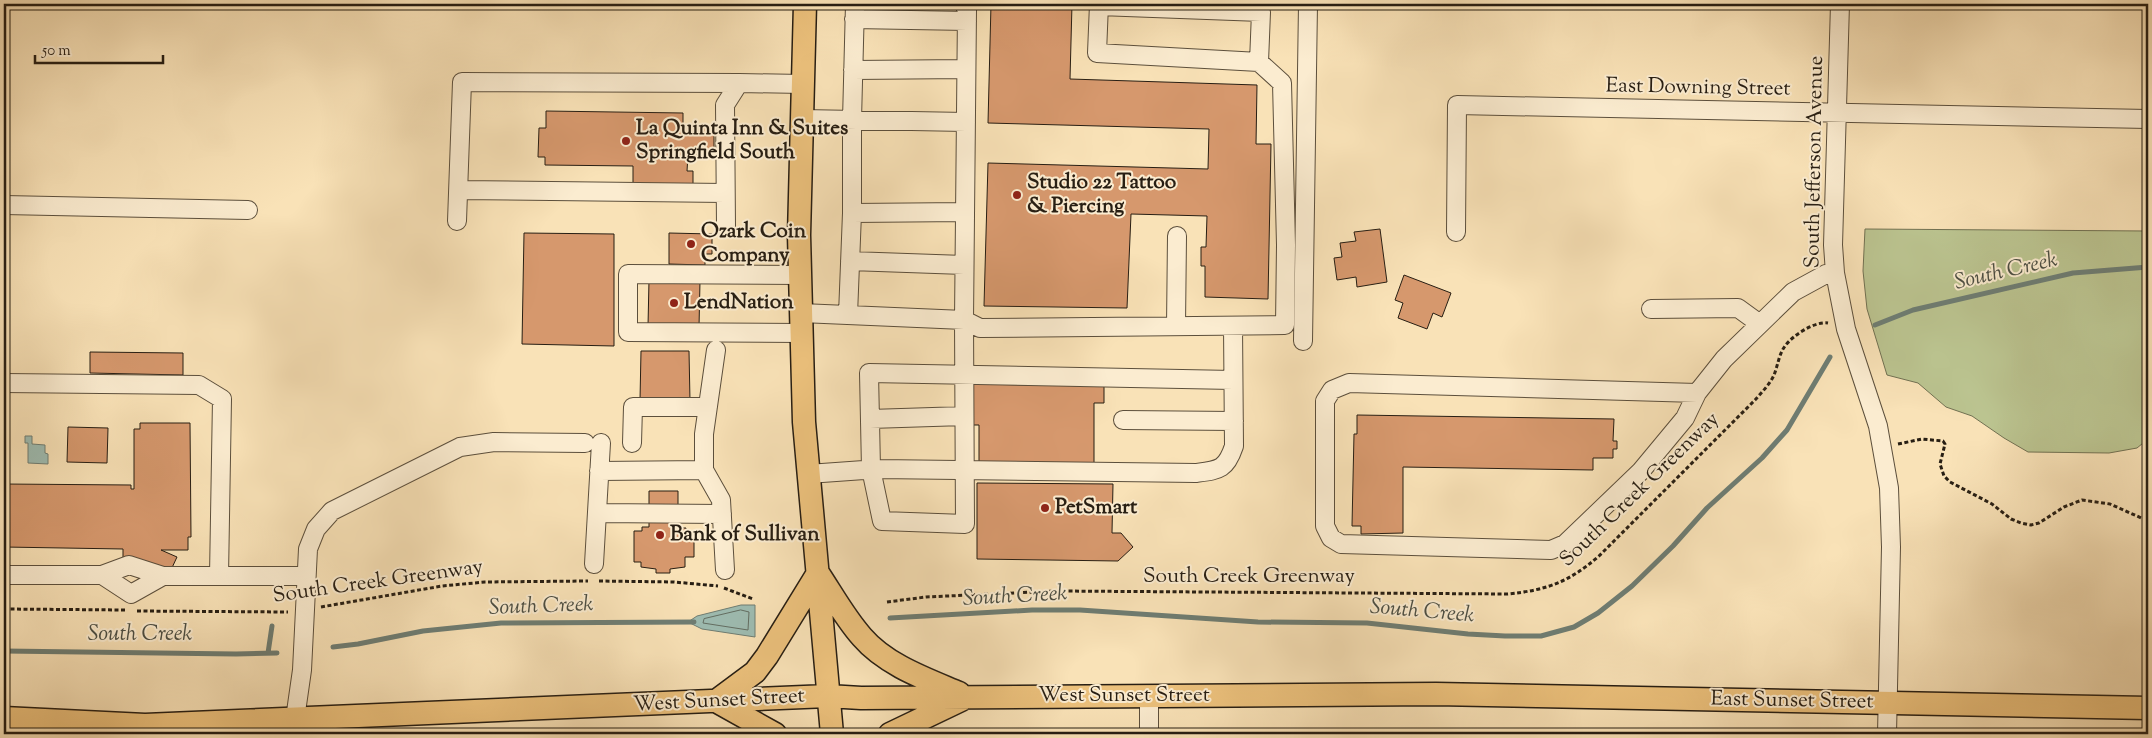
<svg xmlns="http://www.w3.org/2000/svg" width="2152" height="738" viewBox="0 0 2152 738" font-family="'Sorts Mill Goudy',serif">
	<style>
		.green { fill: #bbc490; stroke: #717152 }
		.water { fill: #9ebdb3; stroke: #6e7d73 }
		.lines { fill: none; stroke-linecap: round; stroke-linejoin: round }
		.shore { stroke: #626e63; stroke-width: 1 }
		.stream { stroke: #6e7d73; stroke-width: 5 }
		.building { fill: #d6986d; stroke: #271e13 }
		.minor-casing { stroke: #5c4f3c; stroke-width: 20 }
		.major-casing { stroke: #271e13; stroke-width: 25 }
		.path { stroke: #271e13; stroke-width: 3; stroke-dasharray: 4 2.5; stroke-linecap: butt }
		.minor { stroke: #fbecd0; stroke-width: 18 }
		.major { stroke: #ecc17c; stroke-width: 22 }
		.poi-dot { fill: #8f2418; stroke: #fbecd0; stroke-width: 2 }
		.labels { text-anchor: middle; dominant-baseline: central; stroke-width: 4; stroke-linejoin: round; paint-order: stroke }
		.street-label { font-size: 21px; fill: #271e13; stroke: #fbecd0 }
		.poi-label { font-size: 21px; font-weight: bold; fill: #271e13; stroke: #fbecd0; text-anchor: start }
		.water-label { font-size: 22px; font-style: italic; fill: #4b4e43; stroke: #fbecd0 }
	</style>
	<rect width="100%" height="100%" fill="#f9e2b7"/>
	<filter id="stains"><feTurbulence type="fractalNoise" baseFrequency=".004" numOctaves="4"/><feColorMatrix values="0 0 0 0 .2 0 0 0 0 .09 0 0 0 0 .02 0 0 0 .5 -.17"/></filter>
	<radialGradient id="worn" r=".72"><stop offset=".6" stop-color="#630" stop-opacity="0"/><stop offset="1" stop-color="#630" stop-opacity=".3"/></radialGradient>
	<path class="green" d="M1865 229 2148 231V439L2137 448 2109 453 2028 452 2004 438 1972 416 1946 407 1918 383 1887 375 1867 309 1863 271Z"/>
	<path class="water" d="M25 436H32V444L45 445V453L48 454V464L28 463V443H25Z
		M741 605H755V637L702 629 688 622 697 616Z"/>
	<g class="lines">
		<path class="shore" d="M741 610 749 612 748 630 703 623 704 619Z"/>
		<path class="stream" d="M1875 325 1913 310 2073 273 2148 267
			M890 618 1032 610H1080L1258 622 1367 623 1468 634 1505 636H1541L1574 627 1598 613 1632 586 1673 546 1707 508 1762 458 1787 430 1830 357
			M333 647 358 644 423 631 501 623 694 622
			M4 651 236 654 277 653
			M268 653 272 626"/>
	</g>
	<path class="building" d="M991 4H1072L1070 79 1257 85 1256 144H1271L1268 299 1205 297V266H1201V247H1206L1207 216 1131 214 1127 308 984 306 988 163 1208 169 1209 129 988 123Z
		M546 111 683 113V126L714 127V155H688L687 171H693V187L633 186V166L545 165V157H538L539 128H546Z
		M1380 229 1387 282 1357 287 1356 277 1337 280 1334 258 1342 257 1340 243 1356 241 1354 232Z
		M524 233 614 234V346L522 344Z
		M669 233 712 234V254H705V265L669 264Z
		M1404 275 1451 293 1442 317 1433 313 1427 329 1398 318 1403 303 1395 300Z
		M649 280 700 281 699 327 648 326Z
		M641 351H689L690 401 640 400Z
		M90 352 183 353V375L90 373Z
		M969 384 1104 386V403H1094V467L979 466V425H969Z
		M1357 415 1614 419 1613 441H1617V449H1613V458H1593V470L1403 467V533L1361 534V526H1352L1354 434H1357Z
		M140 423H190L191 537H188V550H161L177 557 170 572 123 564V549L4 547V484L131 485V489H134V429H140Z
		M68 427 108 428 107 463 67 462Z
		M977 483 1113 484 1112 533H1121L1133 547 1118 561 977 559Z
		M649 491H678V528H686V538L694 539V557H685V567L670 569V573H656V569L641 567V562H634V531H642V527H649Z"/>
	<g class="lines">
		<g class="minor-casing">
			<path id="minor" d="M1099 4 1097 53 1259 62 1282 83 1286 245 1285 325 980 328 964 320 965 524 882 521 871 469 869 373 1233 380
				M1840 4 1833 245 1835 273 1846 329 1878 426 1889 488 1891 547 1887 734
				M1099 6 1261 12 1259 62
				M854 19 967 21
				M853 70 966 69
				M802 119 966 122
				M458 190 725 193
				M4 205 248 210
				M852 213V120L855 4
				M457 221 462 82 739 83
				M726 226 725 105 739 83 803 84
				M1456 232 1457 105 2148 119
				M850 261 964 265
				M800 275 628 274V332L802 333
				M1651 309 1738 308 1760 324
				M801 313 964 320 967 10 964 4
				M848 315 852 213 965 212
				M1176 326 1177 236
				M1303 341 1308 4
				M4 383 199 385 222 399 219 576
				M1697 393 1349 383 1332 390 1325 401V526L1331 538 1341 544 1551 550 1565 544 1641 471 1685 418 1697 393 1724 359 1793 292 1826 274 1835 273
				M870 419 964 416
				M1123 420 1234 421
				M632 443 633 407H708
				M704 470 721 500 725 570
				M599 471 704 470V434L716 350
				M808 474 878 469 1196 473C1219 470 1226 470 1234 446L1233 326
				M597 513 722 514
				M594 564 601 443
				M4 575H102L131 594 163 576H306
				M102 575 129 565 163 576
				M1149 696V734
				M294 734 295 719 302 670 308 549 316 529 332 511 460 447 494 442 585 443"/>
		</g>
		<g class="major-casing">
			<path id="major" d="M805 4 799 235 804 422 832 734
				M4 718 145 725 828 696 861 698 1436 694 2148 708
				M775 734 716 701 755 672 767 656 818 573C832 594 845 618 862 637 886 665 926 679 959 693
				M890 734 961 700"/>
		</g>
		<path class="path" d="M1898 444 1922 439 1943 441 1945 444 1940 464 1944 476 1950 482 1992 504 2011 519 2021 523 2031 525 2039 523 2064 507 2082 500 2110 504 2148 521
			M599 581 674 582 718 586
			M724 588 753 599
			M887 602 926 597 1057 591 1508 594C1547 590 1569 582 1599 556L1755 400C1762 392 1770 384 1774 375 1778 365 1779 354 1785 346 1793 335 1815 321 1828 323
			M321 607 442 586 485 582 588 581
			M4 609 126 610
			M137 611 288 612"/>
		<use href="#minor" class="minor"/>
		<use href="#major" class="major"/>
	</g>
	<g class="poi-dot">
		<circle cx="626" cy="141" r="5"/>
		<circle cx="1017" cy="195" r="5"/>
		<circle cx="691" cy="244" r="5"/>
		<circle cx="674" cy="303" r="5"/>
		<circle cx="1045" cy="508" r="5"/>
		<circle cx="660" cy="535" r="5"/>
	</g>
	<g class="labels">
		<g class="street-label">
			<text transform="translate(1698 88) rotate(1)">East Downing Street</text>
			<text transform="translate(1815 162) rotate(-89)">South Jefferson Avenue</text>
			<text transform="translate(1640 490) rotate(-44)">South Creek Greenway</text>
			<text x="1249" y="577">South Creek Greenway</text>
			<text transform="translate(378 582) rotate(-8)">South Creek Greenway</text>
			<text x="1124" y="696">West Sunset Street</text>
			<text transform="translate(719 701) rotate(-3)">West Sunset Street</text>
			<text transform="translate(1792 701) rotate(1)">East Sunset Street</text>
		</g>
		<g class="poi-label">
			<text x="636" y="129">La Quinta Inn &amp; Suites<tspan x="636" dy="24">Springfield South</tspan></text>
			<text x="1027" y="183">Studio 22 Tattoo<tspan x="1027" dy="24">&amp; Piercing</tspan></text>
			<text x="701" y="232">Ozark Coin<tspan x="701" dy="24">Company</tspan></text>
			<text x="684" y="303">LendNation</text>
			<text x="1055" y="508">PetSmart</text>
			<text x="670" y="535">Bank of Sullivan</text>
		</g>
		<g class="water-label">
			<text transform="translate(2006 272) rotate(-13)">South Creek</text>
			<text transform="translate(1015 597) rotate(-3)">South Creek</text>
			<text transform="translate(541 607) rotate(-2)">South Creek</text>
			<text transform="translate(1422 612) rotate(5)">South Creek</text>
			<text x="140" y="635">South Creek</text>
		</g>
	</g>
	<rect width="2152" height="738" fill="none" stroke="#f9e2b7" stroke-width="20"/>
	<rect x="5" y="5" width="2142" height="728" fill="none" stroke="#271e13" stroke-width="2.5"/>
	<rect x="10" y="10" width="2132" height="718" fill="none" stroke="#271e13"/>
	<path d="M35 55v8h128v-8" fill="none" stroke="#271e13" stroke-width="2.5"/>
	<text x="42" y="55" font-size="15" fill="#271e13" stroke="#fbecd0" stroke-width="4" paint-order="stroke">50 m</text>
	<rect width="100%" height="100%" filter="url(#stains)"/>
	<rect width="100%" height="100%" fill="url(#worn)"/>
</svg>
